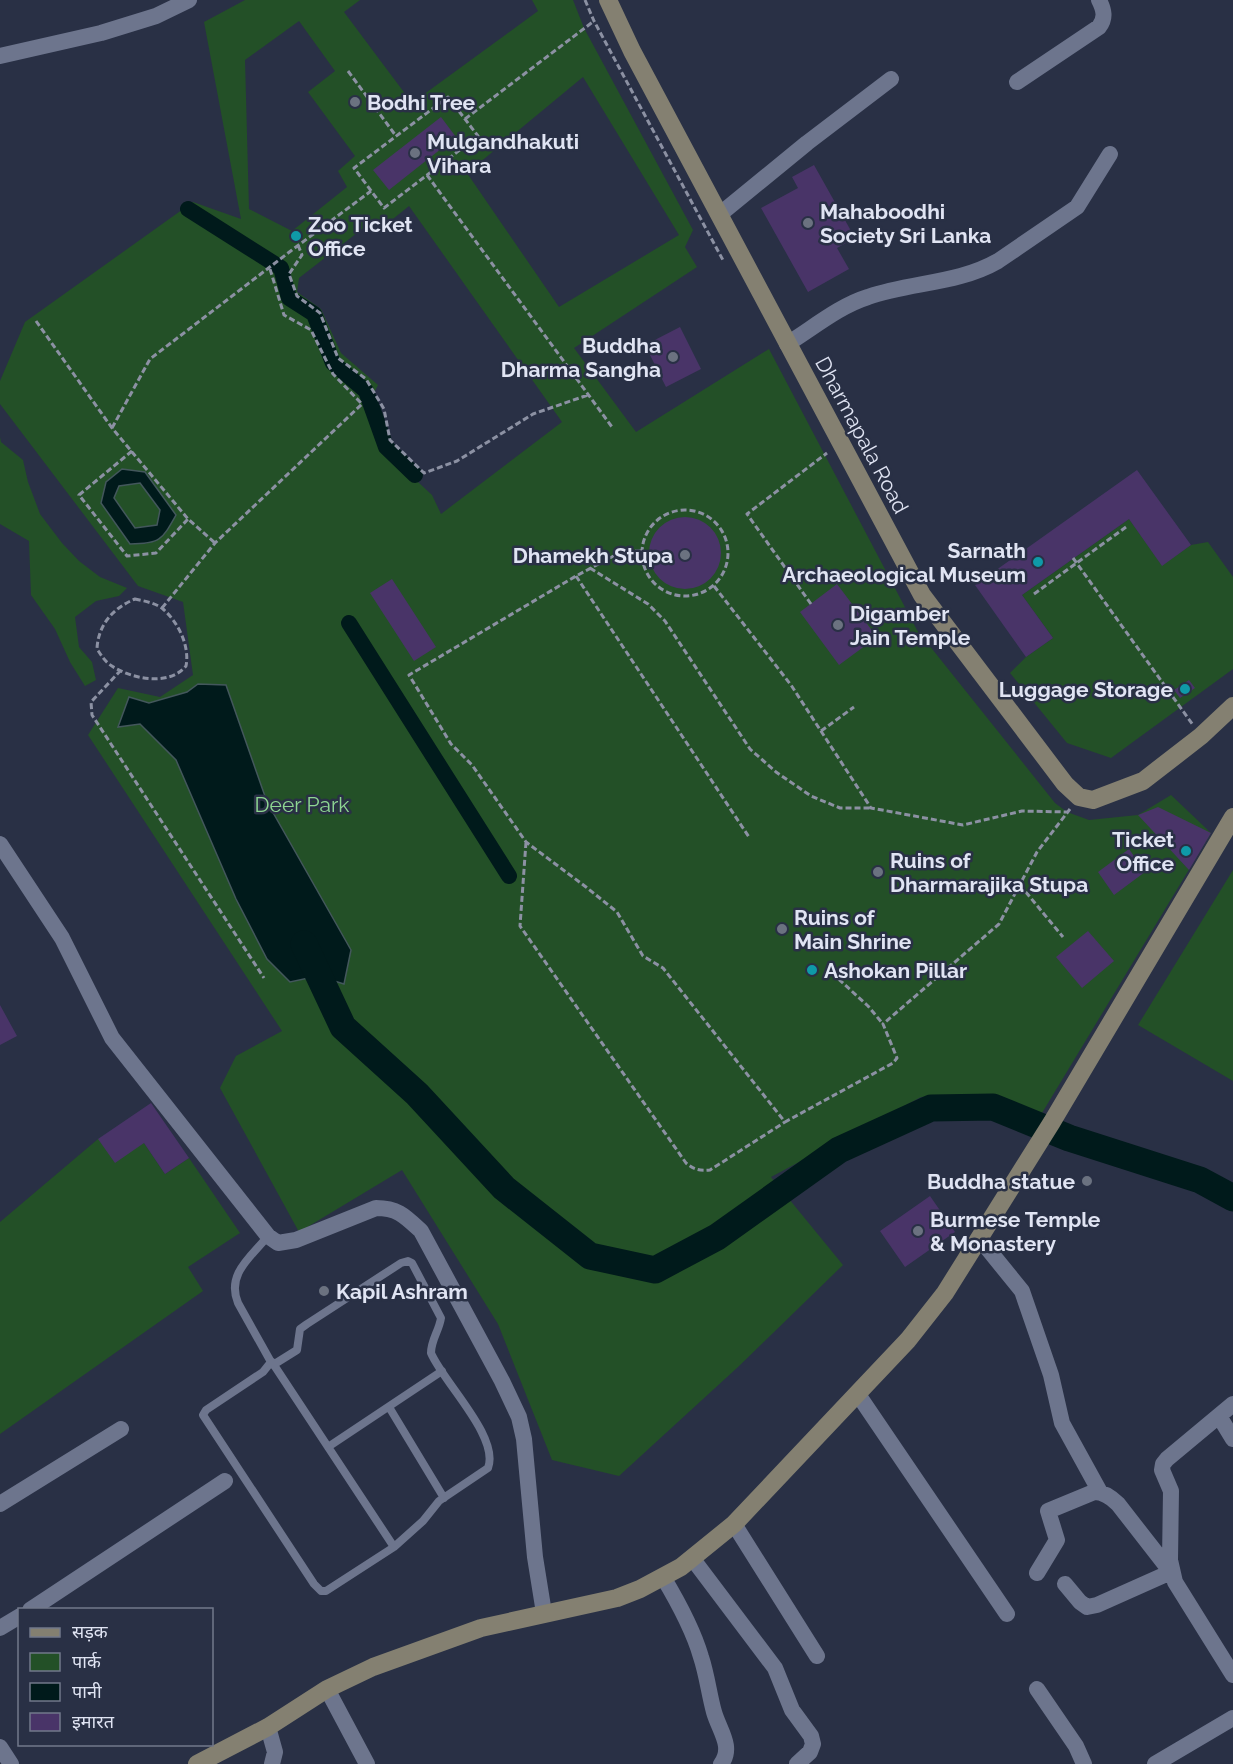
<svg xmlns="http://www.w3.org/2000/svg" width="1233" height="1764" viewBox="0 0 1233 1764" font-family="Raleway,'Noto Sans Devanagari',sans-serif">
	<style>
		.green { fill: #235027; fill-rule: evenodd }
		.water { fill: #001a1b; stroke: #43575c; stroke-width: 1.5; fill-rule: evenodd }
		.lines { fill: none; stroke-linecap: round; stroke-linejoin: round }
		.canal { stroke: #001a1b; stroke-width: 16 }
		.river { stroke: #001a1b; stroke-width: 27 }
		.building { fill: #493468 }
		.path { stroke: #8c91a3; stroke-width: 3; stroke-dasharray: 6 3; stroke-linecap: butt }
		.lane { stroke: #6d758d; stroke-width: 8 }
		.street { stroke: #6d758d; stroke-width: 16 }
		.secondary { stroke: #848071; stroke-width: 18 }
		.worship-dot { fill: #6b7280; stroke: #293045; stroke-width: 2 }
		.culture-dot { fill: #0f9aa8; stroke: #293045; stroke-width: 2 }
		.labels { text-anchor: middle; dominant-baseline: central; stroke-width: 5; stroke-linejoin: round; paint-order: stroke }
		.poi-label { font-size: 21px; font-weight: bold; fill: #e0e4f3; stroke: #293045; text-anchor: start }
		.street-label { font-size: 21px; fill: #e0e4f3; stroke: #293045 }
		.park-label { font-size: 21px; fill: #8ed692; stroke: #293045 }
	</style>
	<rect width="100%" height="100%" fill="#293045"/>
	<path class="green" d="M245 0H360L344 12 412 103 538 11 532 0H573L584 28 693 230 685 247 697 267 574 348 636 432 769 349 917 630 1055 803 1067 812 1089 820 1138 815 1171 795 1211 833 1039 1118 988 1094 921 1097 771 1177 843 1265 738 1367 619 1476 552 1460 498 1324 402 1170 299 1232 220 1088 236 1056 282 1031 88 735 118 688 160 697 193 675 183 602 138 586 0 404V381L25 322 193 202 241 219 204 22ZM299 21 335 71 308 92 355 156 338 171 347 187 292 231 249 209 245 60ZM583 77 679 235 559 307 467 173ZM409 206 562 422 441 514 432 495 390 456 366 409 378 385 341 353 321 309 297 292 299 278 375 219 383 227Z
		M0 437 1 442 23 460 28 482 40 514 62 543 79 561 100 577 127 588 119 596 96 601 75 617 79 647 92 662 96 680 85 686 70 662 55 629 31 595 29 541 0 524Z
		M1129 519 1162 565 1191 545 1208 542 1233 577V669L1111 758 1067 743 1010 673 1026 657 1053 638 1022 595Z
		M1233 870V1081L1138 1025Z
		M98 1139 144 1143 165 1174 189 1158 240 1233 188 1267 203 1291 0 1434V1222Z"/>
	<path class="water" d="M122 469 145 472 176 515C162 540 160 544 130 544L101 503 106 482ZM140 483 160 510 157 525 135 528 114 498 119 486Z
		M198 684 226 685 267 802 351 950 344 984 318 976 290 982 267 959 236 899 176 760 140 724 118 727 129 697 149 703 187 692Z"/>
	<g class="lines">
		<path class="canal" d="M188 209 281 268 289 298 314 314 333 363 366 391 386 447 415 475
			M349 623 509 876"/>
		<path class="river" d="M304 944 343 1027 417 1094 504 1188 590 1256 655 1270 717 1237 839 1150 931 1108 993 1107 1069 1138 1200 1180 1233 1198"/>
	</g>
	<path class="building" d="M441 117 456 137 389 190 373 170Z
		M814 165 855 238 837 248 849 269 808 292 761 208 798 188 792 177Z
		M680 327 701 369 666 387 645 345Z
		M1137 470 1191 545 1162 566 1129 519 1022 595 1053 638 1026 657 975 585Z
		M649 553a36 36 0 1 1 72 0a36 36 0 1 1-72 0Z
		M392 579 436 647 414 661 370 593Z
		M837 584 877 637 839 665 800 612Z
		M1189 680 1195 688 1180 698 1174 690Z
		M1158 807 1211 833 1189 870 1138 815Z
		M1129 849 1145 872 1114 895 1098 872Z
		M1088 931 1114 961 1082 988 1056 957Z
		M0 1005 17 1036 0 1045Z
		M151 1103 189 1158 165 1174 144 1143 115 1163 98 1139Z
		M930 1196 955 1232 905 1267 880 1231Z"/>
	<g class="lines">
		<path class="path" d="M585 0 594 21 724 262
			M348 71 396 136
			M448 97 478 136 384 208 354 168Z
			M465 119 594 21
			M427 175 612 427
			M298 245 302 255 289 274 297 296 320 313 338 358 366 379 384 409 390 440 424 473 457 461 533 414 588 395
			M36 321 112 428 188 519 215 543
			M112 428 150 359 292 250 371 191
			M132 451 79 495 127 556 156 553 188 519
			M642 553a43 43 0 1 1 86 0a43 43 0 1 1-86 0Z
			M641 551H623L576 576 409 675 451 744 472 765 526 842 586 887 617 912 643 956 663 968 785 1122 893 1063 897 1058 883 1024 999 924 1037 852 1070 809
			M1073 558 1193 725
			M590 568 648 604 665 621 750 749 776 772 811 796 840 808H871
			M576 576 749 837
			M714 586 791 685 871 808 963 825 1022 811 1067 812
			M1034 594 1126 527
			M135 599C144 601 156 603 163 609 178 622 190 646 186 666 169 687 129 679 109 664 104 660 101 655 97 649 98 625 113 608 135 599Z
			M811 604 747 514 827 453
			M162 608 215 543 362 404 333 374 311 330 284 315 270 269
			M121 670 91 702 92 715 264 978
			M821 731 854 707
			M526 842 520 926 686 1163C694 1170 701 1171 710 1170L785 1122
			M1020 885 1063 937
			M832 973 868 1006 883 1024"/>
		<path class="lane" d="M268 1236C251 1257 226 1274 238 1303L271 1362 263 1372 206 1410 203 1415 314 1584 321 1591H326L394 1547 423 1521 439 1501 488 1468C500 1437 443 1382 431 1353 431 1340 439 1331 441 1318L412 1263 408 1261 401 1263 307 1324 300 1329 297 1350 273 1365
			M272 1362 394 1547
			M389 1407 444 1498
			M328 1447 442 1371"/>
		<path class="street" d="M0 56 101 33 156 16 189 0
			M1017 82 1099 27C1106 18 1104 10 1099 0
			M719 215 807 143 891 79
			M787 344C813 328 839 306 868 297 911 282 958 284 998 261L1077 207 1110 154
			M0 844 62 938 112 1038 268 1236 278 1243 296 1240 376 1208C398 1208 405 1216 421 1231L502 1381 519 1417 524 1439 535 1557 544 1613
			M979 1238 1022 1291 1051 1375 1062 1423 1100 1492
			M857 1393 1007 1614
			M1233 1404 1167 1459 1163 1464 1162 1470 1171 1491 1170 1560 1175 1582 1233 1675
			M1219 1416 1233 1439
			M0 1504 121 1429
			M734 1524 817 1656
			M692 1558 775 1668 792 1710 811 1736 813 1744 810 1752 797 1764
			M1037 1573 1057 1540 1048 1511 1094 1492C1104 1492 1111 1497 1118 1504L1171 1572 1097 1605 1087 1607 1080 1602 1065 1584
			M663 1577C678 1602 693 1629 701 1657 707 1675 709 1694 714 1712 719 1730 734 1747 721 1764
			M30 1610 225 1481
			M0 1628 20 1616
			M327 1689 367 1764
			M1037 1689 1076 1746 1084 1764
			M268 1727 275 1752 272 1764
			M0 1747 11 1764
			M1155 1764 1233 1718"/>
		<path class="secondary" d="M608 0 632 51 922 595 1065 784 1079 797 1093 800 1143 781 1201 736 1233 706
			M197 1764 268 1727 327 1689 373 1667 481 1628 617 1598 640 1589 681 1567 734 1524 908 1340 945 1293 1052 1122 1233 817"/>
	</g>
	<g class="worship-dot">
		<circle cx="355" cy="102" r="6"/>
		<circle cx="415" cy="153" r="6"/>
		<circle cx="808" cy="223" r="6"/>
		<circle cx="673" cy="357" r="6"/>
		<circle cx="685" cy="555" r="6"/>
		<circle cx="838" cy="625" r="6"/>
		<circle cx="878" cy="872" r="6"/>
		<circle cx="782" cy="929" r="6"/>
		<circle cx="1087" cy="1181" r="6"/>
		<circle cx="918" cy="1231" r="6"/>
		<circle cx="324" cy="1291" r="6"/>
	</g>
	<g class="culture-dot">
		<circle cx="296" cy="236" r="6"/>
		<circle cx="1038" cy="562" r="6"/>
		<circle cx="1185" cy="689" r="6"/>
		<circle cx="1186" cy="851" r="6"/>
		<circle cx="812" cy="970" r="6"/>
	</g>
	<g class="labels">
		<g class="poi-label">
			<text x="367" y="102">Bodhi Tree</text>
			<text x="427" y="141">Mulgandhakuti<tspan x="427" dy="24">Vihara</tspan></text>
			<text x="820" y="211">Mahaboodhi<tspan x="820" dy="24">Society Sri Lanka</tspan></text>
			<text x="308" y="224">Zoo Ticket<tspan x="308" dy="24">Office</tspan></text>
			<text x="661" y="345" text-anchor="end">Buddha<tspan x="661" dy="24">Dharma Sangha</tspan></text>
			<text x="1026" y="550" text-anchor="end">Sarnath<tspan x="1026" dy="24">Archaeological Museum</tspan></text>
			<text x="673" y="555" text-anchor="end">Dhamekh Stupa</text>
			<text x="850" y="613">Digamber<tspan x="850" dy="24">Jain Temple</tspan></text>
			<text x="1173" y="689" text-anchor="end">Luggage Storage</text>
			<text x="1174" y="839" text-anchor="end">Ticket<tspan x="1174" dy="24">Office</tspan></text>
			<text x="890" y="860">Ruins of<tspan x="890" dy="24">Dharmarajika Stupa</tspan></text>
			<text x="794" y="917">Ruins of<tspan x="794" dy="24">Main Shrine</tspan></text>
			<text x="824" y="970">Ashokan Pillar</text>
			<text x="1075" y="1181" text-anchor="end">Buddha statue</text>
			<text x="930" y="1219">Burmese Temple<tspan x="930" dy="24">&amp; Monastery</tspan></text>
			<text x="336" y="1291">Kapil Ashram</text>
		</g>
		<g class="street-label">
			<text transform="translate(862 435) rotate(62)">Dharmapala Road</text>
		</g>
		<g class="park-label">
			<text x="302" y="804">Deer Park</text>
		</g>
	</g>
	<rect x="18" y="1608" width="195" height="138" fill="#293045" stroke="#72788b" stroke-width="1.5"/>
	<rect x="30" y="1628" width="30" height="9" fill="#848071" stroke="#72788b" stroke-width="1.5"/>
	<text x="72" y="1638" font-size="18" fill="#e0e4f3">सड़क</text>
	<rect x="30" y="1653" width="30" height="18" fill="#235027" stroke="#72788b" stroke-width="1.5"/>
	<text x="72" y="1668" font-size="18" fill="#e0e4f3">पार्क</text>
	<rect x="30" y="1683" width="30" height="18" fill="#001a1b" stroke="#72788b" stroke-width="1.5"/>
	<text x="72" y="1698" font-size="18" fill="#e0e4f3">पानी</text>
	<rect x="30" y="1713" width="30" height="18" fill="#493468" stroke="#72788b" stroke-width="1.5"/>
	<text x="72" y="1728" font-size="18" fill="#e0e4f3">इमारत</text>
</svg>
